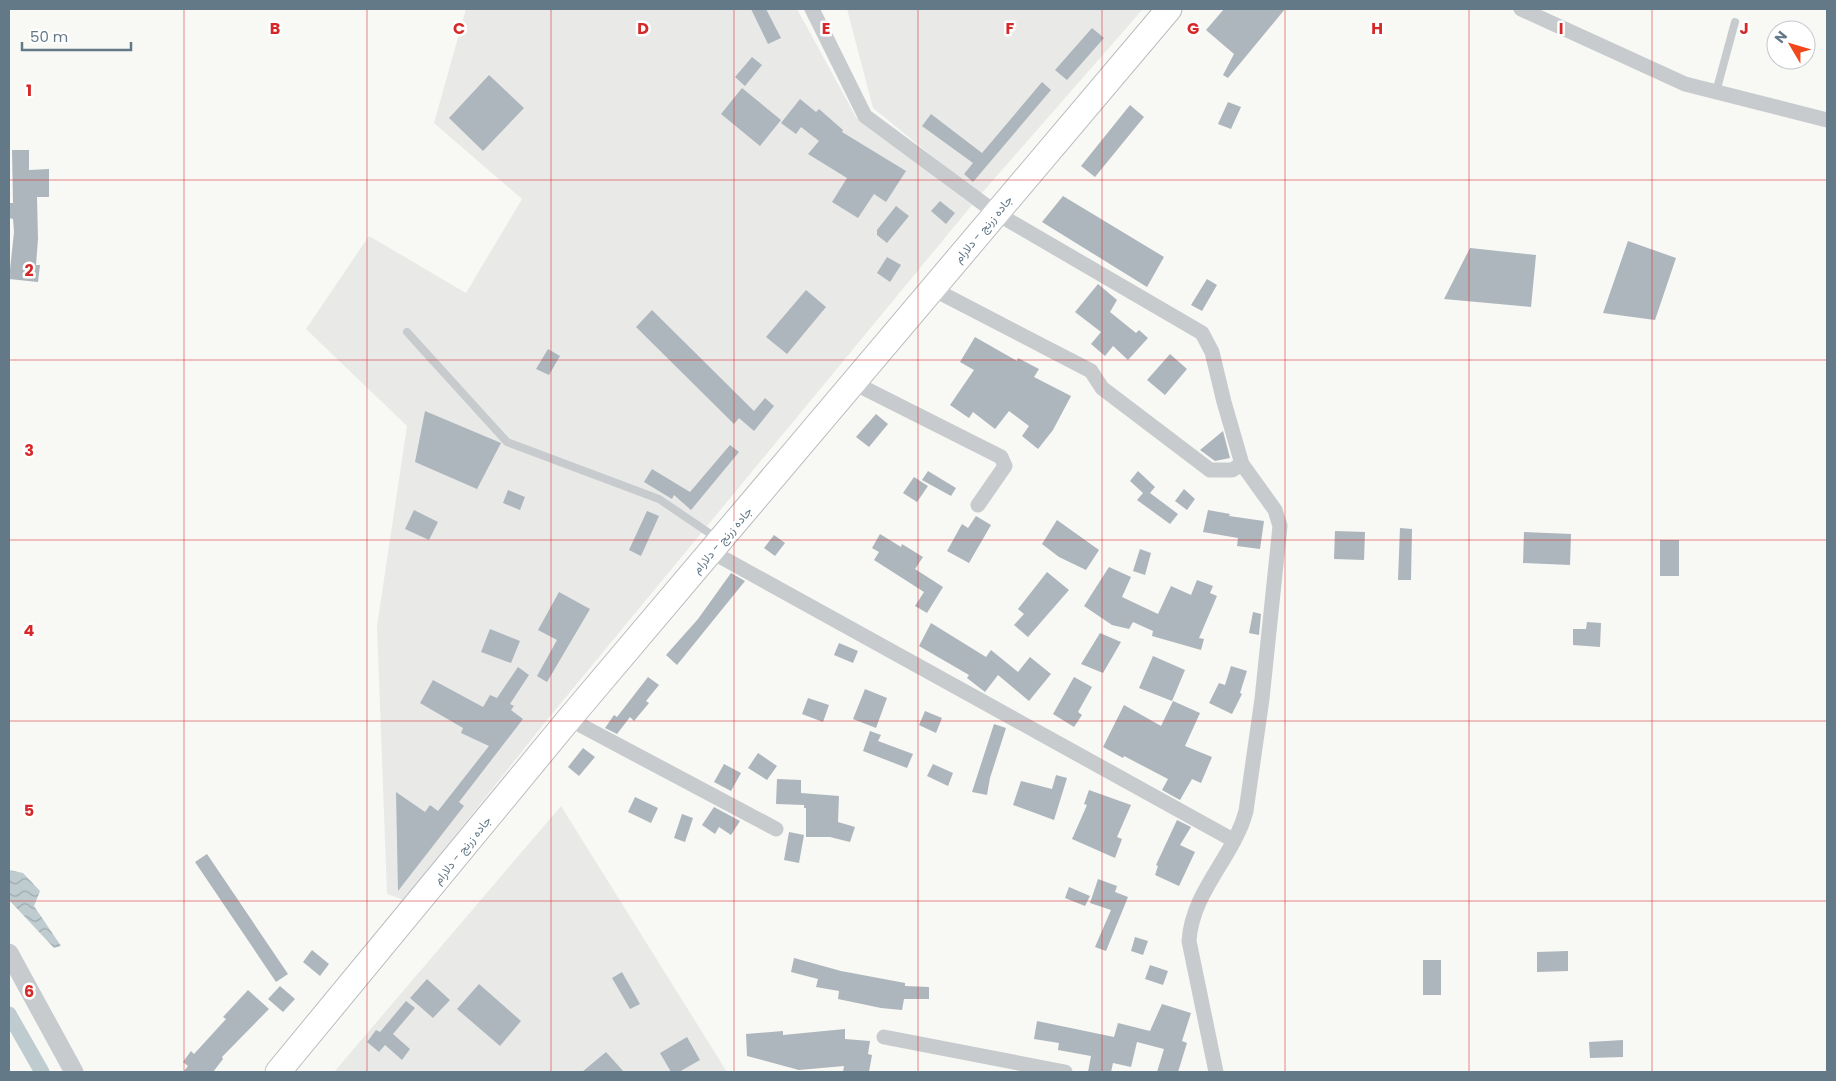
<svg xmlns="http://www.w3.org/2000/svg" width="1836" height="1081" viewBox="0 0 1836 1081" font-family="Poppins,Vazirmatn,sans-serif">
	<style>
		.built { fill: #e9e9e8 }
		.water { fill: url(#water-waves) }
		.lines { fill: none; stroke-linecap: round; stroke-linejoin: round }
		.canal { stroke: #becbcf; stroke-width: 15 }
		.building { fill: #adb6bc }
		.trunk-casing { stroke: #b9bdc0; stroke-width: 27 }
		.service { stroke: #c7cbce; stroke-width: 8 }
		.minor { stroke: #c7cbce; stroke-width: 15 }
		.tertiary { stroke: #c7cbce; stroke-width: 19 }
		.trunk { stroke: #fff; stroke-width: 25 }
		.grid { fill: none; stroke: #d62828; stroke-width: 1; stroke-opacity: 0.55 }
		.labels { text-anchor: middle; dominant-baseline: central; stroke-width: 5; stroke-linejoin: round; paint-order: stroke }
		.street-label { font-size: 12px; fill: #647988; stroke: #fff }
		.grid-label { font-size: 16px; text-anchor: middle; font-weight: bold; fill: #d62828; stroke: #fff; stroke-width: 5; stroke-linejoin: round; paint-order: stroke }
	</style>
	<defs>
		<pattern id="water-waves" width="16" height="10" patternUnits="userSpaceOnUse" patternTransform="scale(1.25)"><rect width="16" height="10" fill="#becbcf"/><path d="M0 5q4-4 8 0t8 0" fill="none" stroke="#9eaaae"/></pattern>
	</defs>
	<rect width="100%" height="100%" fill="#f8f8f5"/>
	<path class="built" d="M466 9H797L856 117 972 205 547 720 404 900 387 894 377 626 407 426 306 329 369 236 466 293 522 199 434 123Z
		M847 9H1143L980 195 873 108Z
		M561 806 727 1072H334Z"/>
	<path class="water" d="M9 870 23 873 40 891 34 906 61 946 54 948 9 900Z"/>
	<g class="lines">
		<path class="canal" d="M9 1014 42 1072"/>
	</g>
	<path class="building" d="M751 9H766L781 38 768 44Z
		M1224 9H1285L1228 78 1223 75 1234 54 1206 30Z
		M1092 28 1104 38 1067 80 1055 70Z
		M752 57 762 65 745 86 735 77Z
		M489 75 524 108 483 151 449 118Z
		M1042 82 1051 90 973 182 964 174 973 163 922 126 931 114 982 153Z
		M742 88 781 120 760 146 721 114Z
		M800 99 816 112 819 109 843 130 842 132 906 171 886 202 874 194 858 218 832 202 847 178 808 154 819 141 801 127 796 134 781 123Z
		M1228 102 1241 107 1231 129 1218 124Z
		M1130 105 1144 117 1095 177 1081 166Z
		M12 150H29V170L49 169V197H37L38 239 36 265H40L38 282 9 279 14 232 13 219 9 218V203H13Z
		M1063 196 1164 257 1147 287 1042 222Z
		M940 201 955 213 946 224 931 211Z
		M896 206 909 216 887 243 877 235V230Z
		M1628 241 1676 258 1655 320 1603 313Z
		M1470 248 1536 255 1531 307 1444 299Z
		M887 257 901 265 890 282 877 273Z
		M1207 279 1217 285 1202 311 1191 305Z
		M1098 284 1117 300 1110 312 1136 333 1139 330 1148 338 1128 360 1113 346 1105 356 1091 344 1101 332 1075 312Z
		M806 290 826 307 787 354 766 337Z
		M652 310 754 411 765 398 774 406 754 431 739 418 734 424 636 327Z
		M975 337 1017 361 1018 358 1039 369 1034 377 1071 396 1053 430 1038 449 1022 436 1029 426 1009 411 995 429 973 412 969 418 950 405 974 370 960 362Z
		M548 349 560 356 549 375 536 369Z
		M1170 354 1187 369 1165 395 1147 380Z
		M425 411 501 443 477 489 415 462Z
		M876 414 888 424 869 447 856 437Z
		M1223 431 1230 458 1215 461 1200 450Z
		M730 445 739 452 691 510 674 495 672 499 644 482 652 469 690 492Z
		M928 471 956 488 951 496 922 480Z
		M1138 471 1155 487 1150 493 1178 514 1170 524 1137 500 1143 493 1130 481Z
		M914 477 928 486 917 502 903 493Z
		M1184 489 1195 499 1187 510 1175 501Z
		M508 490 525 497 520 510 503 503Z
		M414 510 438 522 429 540 405 529Z
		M1208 510 1230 514 1229 516 1264 521 1260 549 1237 546 1238 538 1203 532Z
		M647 511 659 516 641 556 629 550Z
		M976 516 991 525 969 563 947 551 962 524 968 528Z
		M1057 520 1099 550 1086 570 1059 557 1042 544Z
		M1400 528 1412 529 1411 580H1398Z
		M1335 531 1365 532 1364 560 1334 559Z
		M1524 532 1571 534 1570 565 1523 563Z
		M880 534 901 547 902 544 923 557 915 569 943 587 927 613 915 606 924 592 874 560 879 552 872 548Z
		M774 535 785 543 775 556 764 548Z
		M1660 540H1679V576H1660Z
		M1140 549 1151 553 1145 575 1133 571Z
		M1109 567 1131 577 1122 597 1158 614 1171 586 1191 595 1197 580 1213 586 1210 593 1217 596 1199 638 1204 639 1201 650 1152 636 1153 631 1133 622 1129 629 1112 625 1084 606Z
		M1047 572 1069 590 1028 637 1014 625 1024 614 1018 609Z
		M731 573 745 581 677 665 666 655 698 619Z
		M559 592 590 609 547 682 537 676 557 640 538 630Z
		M1253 612 1261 614 1259 635 1249 633Z
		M1587 622 1601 623 1600 647 1573 645V629H1586Z
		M931 623 986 657 991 650 1018 672 1030 657 1051 674 1029 701 998 675 985 692 967 678 969 675 919 646Z
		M490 629 520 641 511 663 481 652Z
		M1100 633 1121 642 1103 673 1081 664Z
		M839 643 858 651 853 663 834 655Z
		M1153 656 1185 670 1172 701 1139 688Z
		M1231 666 1247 671 1240 693 1242 694 1232 714 1209 703 1219 683 1225 685Z
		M518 667 529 675 510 704 514 706 511 710 523 719 459 802 464 806 398 891 396 792 425 812 430 805 438 811 489 746 461 733 463 728 420 703 433 680 483 707 490 695 497 698Z
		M648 677 659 685 646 701 649 703 634 721 630 717 617 734 605 728 614 715 617 717Z
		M1074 677 1092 687 1078 712 1082 715 1074 727 1053 714Z
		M865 689 887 698 876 728 853 719Z
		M808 698 829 705 823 722 802 714Z
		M1173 701 1200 713 1185 746 1212 757 1201 783 1192 779 1180 800 1162 790 1168 779 1124 756 1123 758 1103 747 1124 705 1161 726Z
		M925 711 942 718 936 733 919 725Z
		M994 724 1006 728 990 778 987 795 972 792Z
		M870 731 881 735 878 741 913 754 907 768 863 751Z
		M583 748 595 757 579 776 568 767Z
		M758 753 777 766 767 780 748 768Z
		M724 764 741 773 731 791 714 782Z
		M933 764 953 773 948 786 927 776Z
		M1056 775 1067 778 1054 820 1013 805 1021 781 1052 789Z
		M777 779 801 780V793L839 796 838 822 855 827 850 842 830 837H806V808H804V805L776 804Z
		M1089 790 1131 805 1117 837 1122 839 1115 858 1072 839 1087 805 1084 804Z
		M635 797 658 808 651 823 628 812Z
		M714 807 740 821 731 835 719 827 715 834 702 825Z
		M682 814 693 818 685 842 674 838Z
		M1177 820 1191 827 1180 845 1195 852 1179 886 1155 875 1158 866 1156 865Z
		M789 832 804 835 799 863 784 860Z
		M207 854 288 974 276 982 195 862Z
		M1098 879 1117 886 1115 892 1128 897 1106 951 1095 947 1111 910 1090 903Z
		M1069 887 1090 896 1085 906 1065 898Z
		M1135 937 1148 941 1143 955 1131 951Z
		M312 950 329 964 320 976 303 962Z
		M1568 951V971L1537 972V952Z
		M794 958 841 971 905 983V986L929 987V999H904L902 1010 881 1008 838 999 839 991 816 987 818 979 791 972Z
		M1423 960H1441V995H1423Z
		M1150 965 1168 971 1163 985 1145 979Z
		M622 972 640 1004 630 1009 612 978Z
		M427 979 450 1000 433 1018 410 998Z
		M479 984 521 1021 500 1046 457 1009Z
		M280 986 295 999 283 1012 268 999Z
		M248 990 269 1009 222 1057 223 1059 213 1072H183L188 1066 183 1062 191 1051 194 1054 226 1019 223 1017Z
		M406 1001 415 1008 393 1034 410 1049 402 1060 385 1045 379 1052 367 1042 376 1030 380 1032Z
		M1162 1004 1191 1013 1182 1041 1187 1043 1178 1072H1157L1164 1049 1137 1042 1131 1067 1113 1063 1111 1072H1088L1091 1056 1058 1050 1059 1043 1034 1039 1037 1021 1114 1037 1118 1023 1150 1031Z
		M845 1029V1039L870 1041 868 1054 872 1055 869 1072H843L844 1066 799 1070 747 1056 746 1034 783 1031V1035Z
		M687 1037 700 1060 679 1072H671L660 1053Z
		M1623 1040V1057L1590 1058 1589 1042Z
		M606 1052 624 1072H582Z"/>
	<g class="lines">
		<g class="trunk-casing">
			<path id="trunk" d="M278 1072 569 719 1169 9"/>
		</g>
		<path class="service" d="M1716 92 1735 22
			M407 332 507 442 659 499 718 539"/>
		<path class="minor" d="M812 9 865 116 996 213 1202 333 1212 352 1224 402 1242 464 1275 510 1280 526 1262 699 1246 811C1234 857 1192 891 1189 941L1216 1072
			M1521 9 1685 84 1827 120
			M933 289 1091 371 1102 388 1210 470H1232L1242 464
			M854 383 1001 457 1005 466 978 505
			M712 552 1233 840
			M569 719 776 829
			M884 1037 1065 1072"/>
		<path class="tertiary" d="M9 953 74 1072"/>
		<use href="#trunk" class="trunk"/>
	</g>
	<path class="grid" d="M184 9V1072M367 9V1072M551 9V1072M734 9V1072M918 9V1072M1102 9V1072M1285 9V1072M1469 9V1072M1652 9V1072M9 180H1827M9 360H1827M9 540H1827M9 721H1827M9 901H1827"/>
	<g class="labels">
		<g class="street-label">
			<text transform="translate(983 229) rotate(-50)">جاده زرنج - دلارام</text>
			<text transform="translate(722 540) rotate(-49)">جاده زرنج - دلارام</text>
			<text transform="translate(462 850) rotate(-51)">جاده زرنج - دلارام</text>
		</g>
	</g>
	<g class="grid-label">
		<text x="275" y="34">B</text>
		<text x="459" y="34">C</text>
		<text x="643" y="34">D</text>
		<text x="826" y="34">E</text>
		<text x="1010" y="34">F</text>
		<text x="1193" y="34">G</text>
		<text x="1377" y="34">H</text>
		<text x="1561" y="34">I</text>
		<text x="1744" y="34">J</text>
		<text x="29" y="96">1</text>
		<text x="29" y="276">2</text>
		<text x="29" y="456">3</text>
		<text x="29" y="636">4</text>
		<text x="29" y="816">5</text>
		<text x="29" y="997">6</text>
	</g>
	<rect width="1836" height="1081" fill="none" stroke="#647988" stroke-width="20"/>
	<g transform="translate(1791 45) rotate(308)"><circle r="24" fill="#ffffff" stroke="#c1c9cf"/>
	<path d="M0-4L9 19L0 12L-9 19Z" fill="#f0471c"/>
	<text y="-8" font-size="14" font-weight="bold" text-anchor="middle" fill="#647988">N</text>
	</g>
	<path d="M22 42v8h109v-8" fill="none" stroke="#647988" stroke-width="2.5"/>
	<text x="30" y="42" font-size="15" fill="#647988" stroke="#ffffff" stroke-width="4" paint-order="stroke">50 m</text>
</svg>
